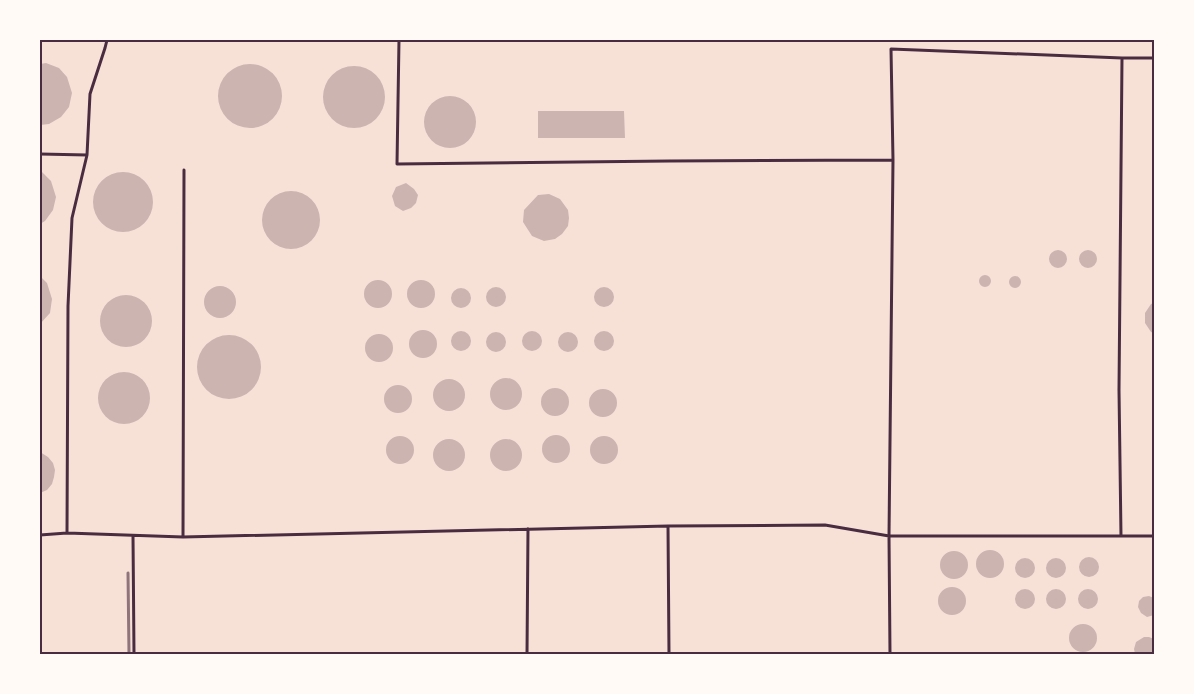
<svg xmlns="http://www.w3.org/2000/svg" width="1194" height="694" viewBox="0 0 1194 694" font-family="'Roboto Condensed',sans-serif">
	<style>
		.building { fill: #ccb4b1 }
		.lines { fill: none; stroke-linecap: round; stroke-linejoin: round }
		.service { stroke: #4a2c40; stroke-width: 3 }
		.rail { stroke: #8f747c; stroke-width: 3 }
		.neatline { fill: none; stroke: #4a2c40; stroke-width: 2 }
	</style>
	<rect width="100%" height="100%" fill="#f7e1d7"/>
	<path class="building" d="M46 63 59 68 67 77 72 93 69 107 61 117 49 124 40 125V64Z
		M218 96a32 32 0 1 1 64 0a32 32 0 1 1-64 0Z
		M323 97a31 31 0 1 1 62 0a31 31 0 1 1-62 0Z
		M424 122a26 26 0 1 1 52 0a26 26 0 1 1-52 0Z
		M538 111H624L625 138H538Z
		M40 171 42 172 51 181 56 197 53 210 45 221 40 224Z
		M93 202a30 30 0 1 1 60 0a30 30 0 1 1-60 0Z
		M406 183 414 189 418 195 416 203 411 208 403 211 395 206 392 196 396 187Z
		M262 220a29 29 0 1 1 58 0a29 29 0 1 1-58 0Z
		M549 194 560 199 568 210 569 218 568 226 562 234 555 239 544 241 532 236 523 222 524 210 538 195Z
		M1079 259a9 9 0 1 1 18 0a9 9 0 1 1-18 0Z
		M1049 259a9 9 0 1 1 18 0a9 9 0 1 1-18 0Z
		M979 281a6 6 0 1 1 12 0a6 6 0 1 1-12 0Z
		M1009 282a6 6 0 1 1 12 0a6 6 0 1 1-12 0Z
		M40 276 47 283 52 299 50 313 40 324Z
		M407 294a14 14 0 1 1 28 0a14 14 0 1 1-28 0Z
		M364 294a14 14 0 1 1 28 0a14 14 0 1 1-28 0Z
		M204 302a16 16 0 1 1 32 0a16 16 0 1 1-32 0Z
		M594 297a10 10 0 1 1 20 0a10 10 0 1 1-20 0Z
		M486 297a10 10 0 1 1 20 0a10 10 0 1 1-20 0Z
		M451 298a10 10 0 1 1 20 0a10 10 0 1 1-20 0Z
		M100 321a26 26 0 1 1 52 0a26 26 0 1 1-52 0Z
		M1154 303V333L1151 332 1145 323V313L1151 304Z
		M409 344a14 14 0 1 1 28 0a14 14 0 1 1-28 0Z
		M594 341a10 10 0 1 1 20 0a10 10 0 1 1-20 0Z
		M451 341a10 10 0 1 1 20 0a10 10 0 1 1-20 0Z
		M522 341a10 10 0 1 1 20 0a10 10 0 1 1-20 0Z
		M558 342a10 10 0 1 1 20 0a10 10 0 1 1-20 0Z
		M486 342a10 10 0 1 1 20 0a10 10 0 1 1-20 0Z
		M365 348a14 14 0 1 1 28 0a14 14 0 1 1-28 0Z
		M197 367a32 32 0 1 1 64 0a32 32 0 1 1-64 0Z
		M98 398a26 26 0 1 1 52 0a26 26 0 1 1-52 0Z
		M490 394a16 16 0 1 1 32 0a16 16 0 1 1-32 0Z
		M433 395a16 16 0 1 1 32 0a16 16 0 1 1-32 0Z
		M384 399a14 14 0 1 1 28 0a14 14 0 1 1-28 0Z
		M541 402a14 14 0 1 1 28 0a14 14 0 1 1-28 0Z
		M589 403a14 14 0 1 1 28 0a14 14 0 1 1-28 0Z
		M542 449a14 14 0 1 1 28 0a14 14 0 1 1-28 0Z
		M590 450a14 14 0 1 1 28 0a14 14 0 1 1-28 0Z
		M386 450a14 14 0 1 1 28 0a14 14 0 1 1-28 0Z
		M490 455a16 16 0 1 1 32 0a16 16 0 1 1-32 0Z
		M433 455a16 16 0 1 1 32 0a16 16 0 1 1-32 0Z
		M40 452 48 457 53 463 55 470 54 477 52 484 47 490 40 493Z
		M976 564a14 14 0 1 1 28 0a14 14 0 1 1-28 0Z
		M940 565a14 14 0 1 1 28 0a14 14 0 1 1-28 0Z
		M1079 567a10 10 0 1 1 20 0a10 10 0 1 1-20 0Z
		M1015 568a10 10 0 1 1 20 0a10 10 0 1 1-20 0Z
		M1046 568a10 10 0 1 1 20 0a10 10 0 1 1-20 0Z
		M938 601a14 14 0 1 1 28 0a14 14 0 1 1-28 0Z
		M1015 599a10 10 0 1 1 20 0a10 10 0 1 1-20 0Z
		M1078 599a10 10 0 1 1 20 0a10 10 0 1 1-20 0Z
		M1046 599a10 10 0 1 1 20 0a10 10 0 1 1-20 0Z
		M1149 596 1154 598V615L1147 617 1141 613 1138 607 1139 601 1143 597Z
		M1069 638a14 14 0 1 1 28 0a14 14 0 1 1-28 0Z
		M1144 637H1149L1154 639V654H1135L1134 649 1136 642Z"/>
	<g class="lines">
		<path class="service" d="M107 40 105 48 90 94 87 155 72 218 68 306 67 533 183 537 668 526 825 525 889 536H1154
			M399 40 397 164 669 161 893 160
			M1122 58H1154
			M40 154 87 155
			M668 526 669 654
			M40 535 67 533
			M133 536 134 654
			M183 537 184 170
			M527 654 528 529
			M890 654 889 536 893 160 891 49 1122 58 1119 390 1121 536"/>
		<path class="rail" d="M128 573 129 654"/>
	</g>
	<rect width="1194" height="694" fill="none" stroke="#fffaf5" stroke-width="82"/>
	<rect x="41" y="41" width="1112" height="612" class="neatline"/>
</svg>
